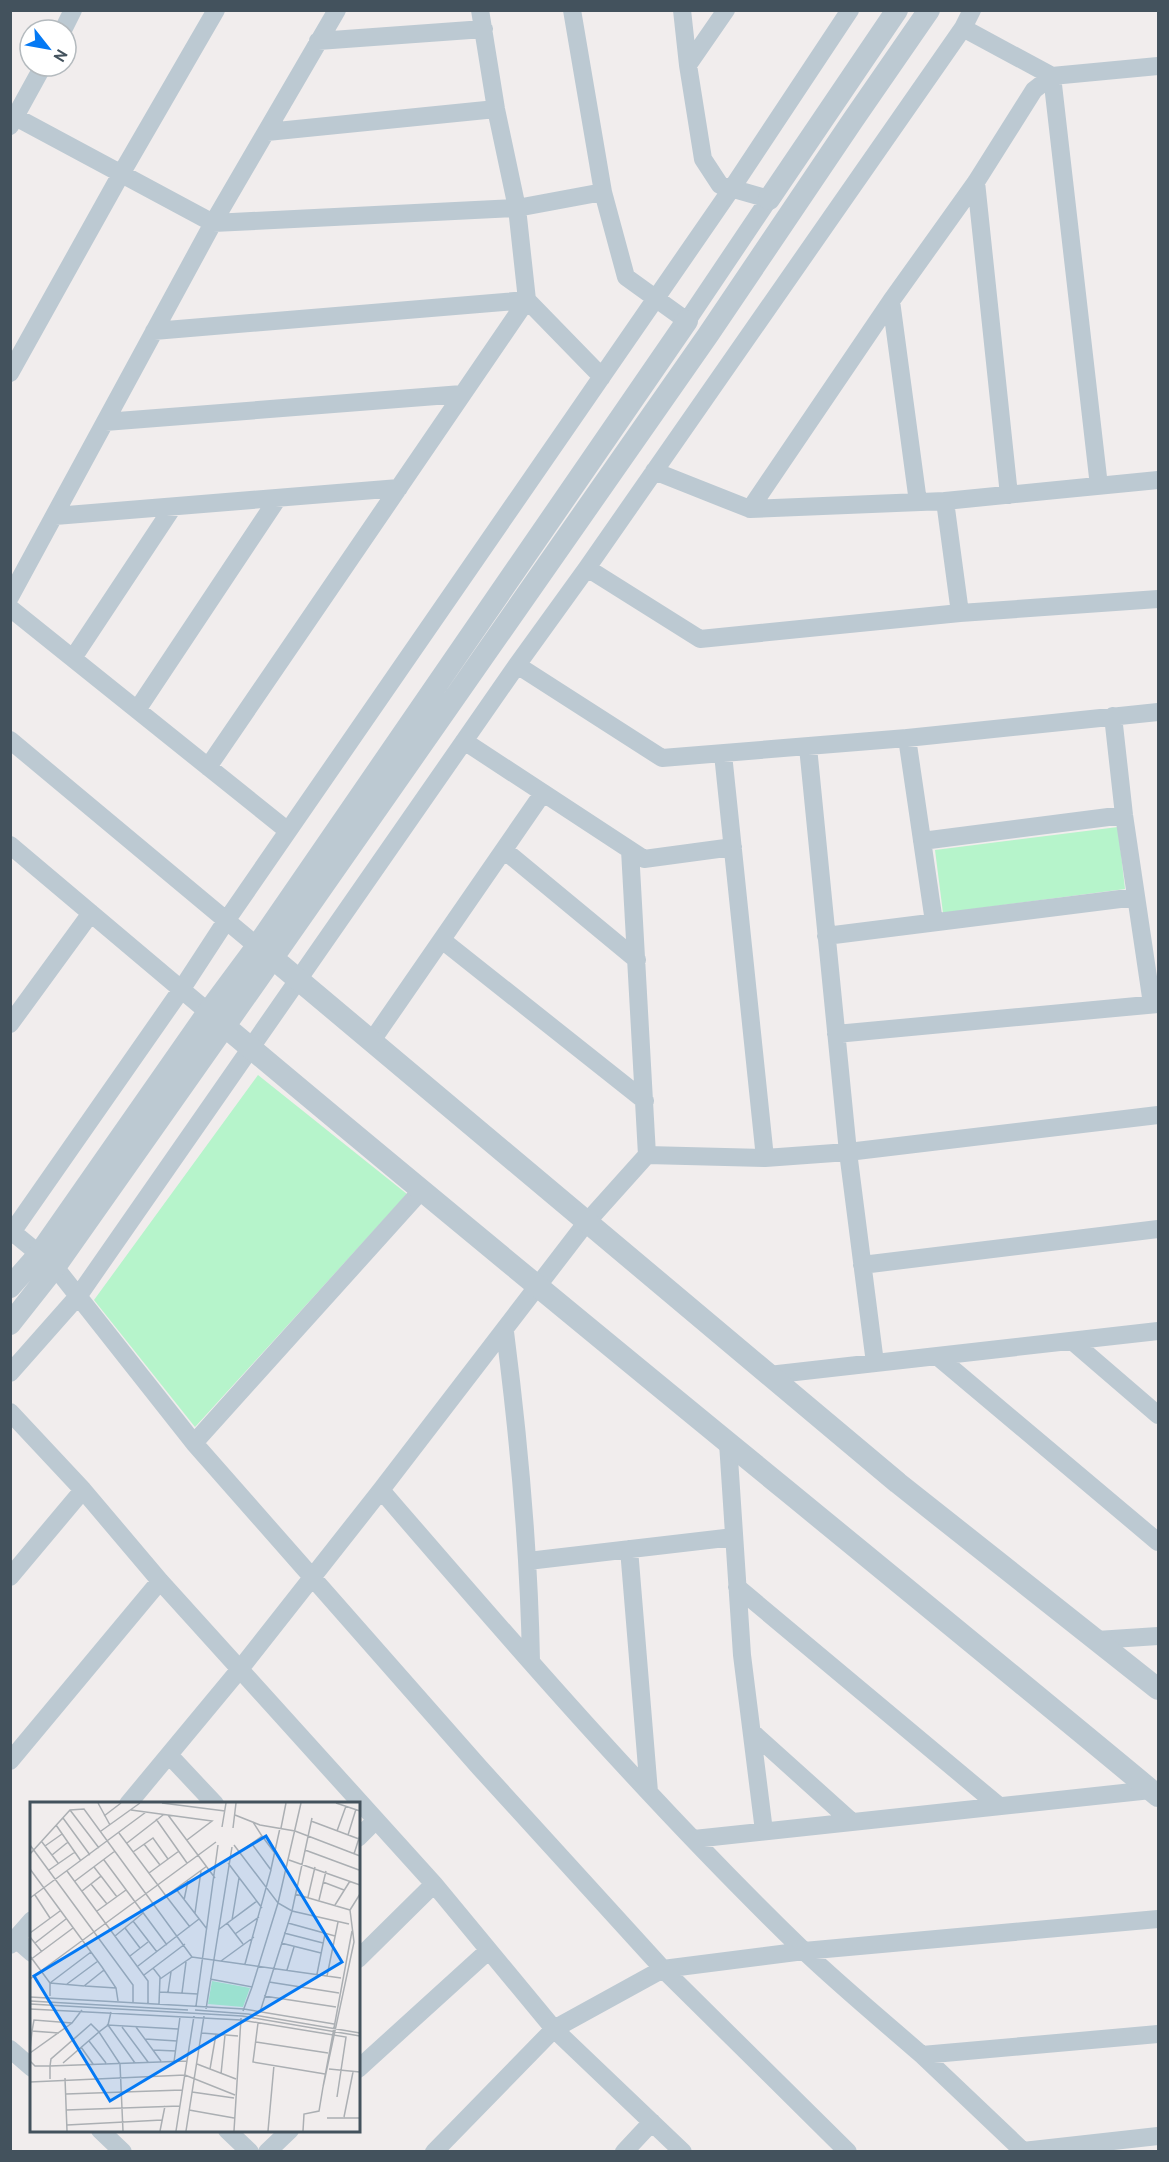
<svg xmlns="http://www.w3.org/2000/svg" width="1169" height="2162" viewBox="0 0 1169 2162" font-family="'PT Sans',sans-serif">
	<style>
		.green { fill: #b6f4cb }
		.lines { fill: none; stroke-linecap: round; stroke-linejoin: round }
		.minor { stroke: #bcc9d2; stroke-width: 18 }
		.tertiary { stroke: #bcc9d2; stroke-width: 22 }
		.inset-road { fill: none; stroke: #abafb3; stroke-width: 1.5 }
		.view { fill: #0479f4; fill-opacity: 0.15; stroke: #0479f4; stroke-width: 3 }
		.inset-edge { fill: none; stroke: #43525d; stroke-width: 3 }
	</style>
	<rect width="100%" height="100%" fill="#f1eded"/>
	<path class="green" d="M1118 827 1125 889 943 913 935 850Z
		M258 1075 407 1194 195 1427 94 1300Z"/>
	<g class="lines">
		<path class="minor" d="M480 10 496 109 517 208 603 192 572 10
			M963 28 1052 76
			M63 30 73 10
			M318 41 484 29
			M688 65 726 10
			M1052 76 1099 486
			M10 114 213 223 517 208 527 300 602 377
			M10 126 43 66
			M267 132 496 109
			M976 182 1009 495
			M603 192 626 277 687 321 769 199 720 185 703 159 688 65 682 10
			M154 331 527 300 208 767
			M10 373 121 174 216 10
			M105 422 462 394
			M654 471 750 509 945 501 1158 480
			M945 501 960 613
			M918 502 891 301 976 182 1034 90 1052 76 1158 66
			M750 509 891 301
			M55 516 399 488
			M587 568 700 639 960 613 1158 599
			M10 597 213 223 337 10
			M10 608 288 831
			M73 658 173 507
			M517 665 662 758 907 738 1158 712
			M137 710 278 498
			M1113 716 1124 815 1152 1004
			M907 738 934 922
			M10 740 257 946
			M464 741 644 859 733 847
			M808 747 848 1152 875 1363
			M723 754 765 1158
			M922 841 1124 815
			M10 845 208 1012
			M504 850 637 960
			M826 936 1136 897
			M442 940 645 1101
			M10 1024 91 913
			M836 1034 1158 1004
			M371 1042 543 793
			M647 1155 765 1158 848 1152 1158 1115
			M421 1191 194 1443 480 1768 663 1969 848 2152
			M10 1230 55 1267 194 1443
			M10 1235 181 990 226 921 732 188 850 10
			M862 1265 1158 1229
			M505 1332C519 1441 529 1551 531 1661
			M1072 1341 1158 1415
			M937 1356 1158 1542
			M10 1373 79 1295 517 665 587 568 963 28 972 10
			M769 1375 1158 1331
			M10 1412 83 1490 160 1581 434 1884 554 2029 683 2152
			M728 1443 742 1655 764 1831
			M381 1490C517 1648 654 1806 804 1951 842 1987 883 2021 922 2055L1158 2034
			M629 1549 649 1792
			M528 1561 734 1537
			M10 1577 83 1490
			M737 1587 999 1806
			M1097 1640 1158 1636
			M752 1732 852 1822
			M169 1755 215 1804
			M10 1761 160 1581
			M128 1804 240 1669 381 1490 586 1223 647 1155 630 850
			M358 1838 376 1820
			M694 1839 1151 1790
			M16 1939 32 1953
			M10 1945 32 1920
			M358 1959 434 1884
			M10 2049 32 2068
			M922 2055 1024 2152
			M358 2069 488 1951
			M100 2130 123 2152
			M227 2130 250 2152
			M1023 2151 1158 2136
			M267 2152 290 2130
			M434 2152 554 2029 663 1969 804 1951 1158 1919
			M624 2152 652 2122"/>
		<path class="tertiary" d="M769 199 897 10
			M263 950 898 1483 1158 1689
			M208 1012C522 1277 842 1534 1158 1796
			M10 1287 39 1254 208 1012 257 946 687 321
			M10 1324 55 1267 272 959 708 335 853 120 929 10"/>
	</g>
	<g transform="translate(30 1802)">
		<rect width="330" height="330" fill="#f1eded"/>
		<path d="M182 179 220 186 213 205 178 202Z" fill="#b6f4cb"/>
		<path class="inset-road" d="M68 1 80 23M132 1 195 9M306 1 330 9M40 8 69 46M101 8 182 19 157 38M138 13 185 76M205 13 230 23 265 29 330 54M74 14 91 1M33 16 60 53M126 17 157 61M281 19 329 37M26 23 51 59M192 25 196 1M203 26 206 1M251 26 256 1M71 29 110 1M307 29 316 4M89 31 136 94 177 64M318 33 326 7M232 34 244 50M12 40 28 61M97 41 133 13M114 42 130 63M0 43 103 183V200M204 43 248 101 262 109 319 122M15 44 32 32M275 48 329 68M103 50 123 36 138 57M210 50 232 34 223 20M0 52 40 8 54 7 162 155M324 52 330 33M22 53 38 40M74 58 137 143M259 58 330 83M198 61 232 106M0 67 72 165 86 186 88 199M241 67 250 26M19 68 45 50M37 69 118 179V201M119 71 149 49M71 74 87 95M45 79 85 49M293 80 314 88M61 82 77 102M146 87 177 127M52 89 71 74 64 65M265 92 320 108M5 93 20 116M136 94 160 125M278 95 285 65M0 96 116 10M154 98 158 79M289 98 296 69M305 103 320 79M67 109 96 88M165 111 171 69M202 118 209 76M103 119 127 150M197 121 213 142M258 121 305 134M95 126 110 146M188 128 227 99M322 129 293 285 324 140 320 108 330 92M0 131 30 109M254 131 293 141M205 132 229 115M85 134 113 111M0 135 12 150M5 141 36 117M251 141 291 151M0 154 20 181V194M100 154 118 140M0 158 43 126M191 159 224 135M215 162 241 68 222 42M108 164 169 117M123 166 130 175 129 202M257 168 264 145M287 172 295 132M114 173 155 142M297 174 308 120M0 177 186 40M130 177 162 155 311 176M180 177 222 185 248 101 271 1M239 180 309 191M20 181 54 184 74 168M20 181 61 150M37 182 68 159M55 184 86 186M130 190 168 192M138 190 141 170M152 191 156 160M234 194 306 205M0 195 214 207 304 222M0 199 158 208M0 202 212 214 330 234M166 204 188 43M0 207 211 218 316 235 307 295M176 207 202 45M165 208 218 212 330 231M213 209 222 185M81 210 78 223 69 230 90 262 93 329M230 210 262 109 282 16M228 221 223 260 295 272M92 225 118 260M106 225 131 259M29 231 2 229 4 218 42 221M172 231 208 234M115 237 147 239M59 239 76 261M226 240 298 251M51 245 63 262M0 248 2 229M123 248 146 249M0 251 42 221 52 208M0 259 5 264H20L21 257 61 222 69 230 33 261M144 260 150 215M105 261 78 223 148 227M167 262 206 277M180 267 186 232M299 267 330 270M191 272 195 233M35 276 37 329M20 277V264L157 259M0 280 155 273 205 293M162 290 204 296M36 292 152 288M36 308 150 304M159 308 204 316M314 315 323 270M297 316H330M37 323 132 318M130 329 135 304M146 329 164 214M156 329 174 214M204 329 211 216M238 329 244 263M273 329 274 312 289 309 293 285"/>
		<path class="view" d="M236 34 312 160 80 299 4 174Z"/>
		<rect width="330" height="330" class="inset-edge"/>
	</g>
	<rect width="1169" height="2162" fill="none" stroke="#43525d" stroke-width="24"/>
	<g transform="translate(48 48) rotate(121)"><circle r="28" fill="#ffffff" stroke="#b4babe" stroke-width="1.5"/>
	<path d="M0-4.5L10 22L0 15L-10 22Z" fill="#0479f4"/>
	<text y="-9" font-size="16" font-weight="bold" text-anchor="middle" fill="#43525d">N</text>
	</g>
</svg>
